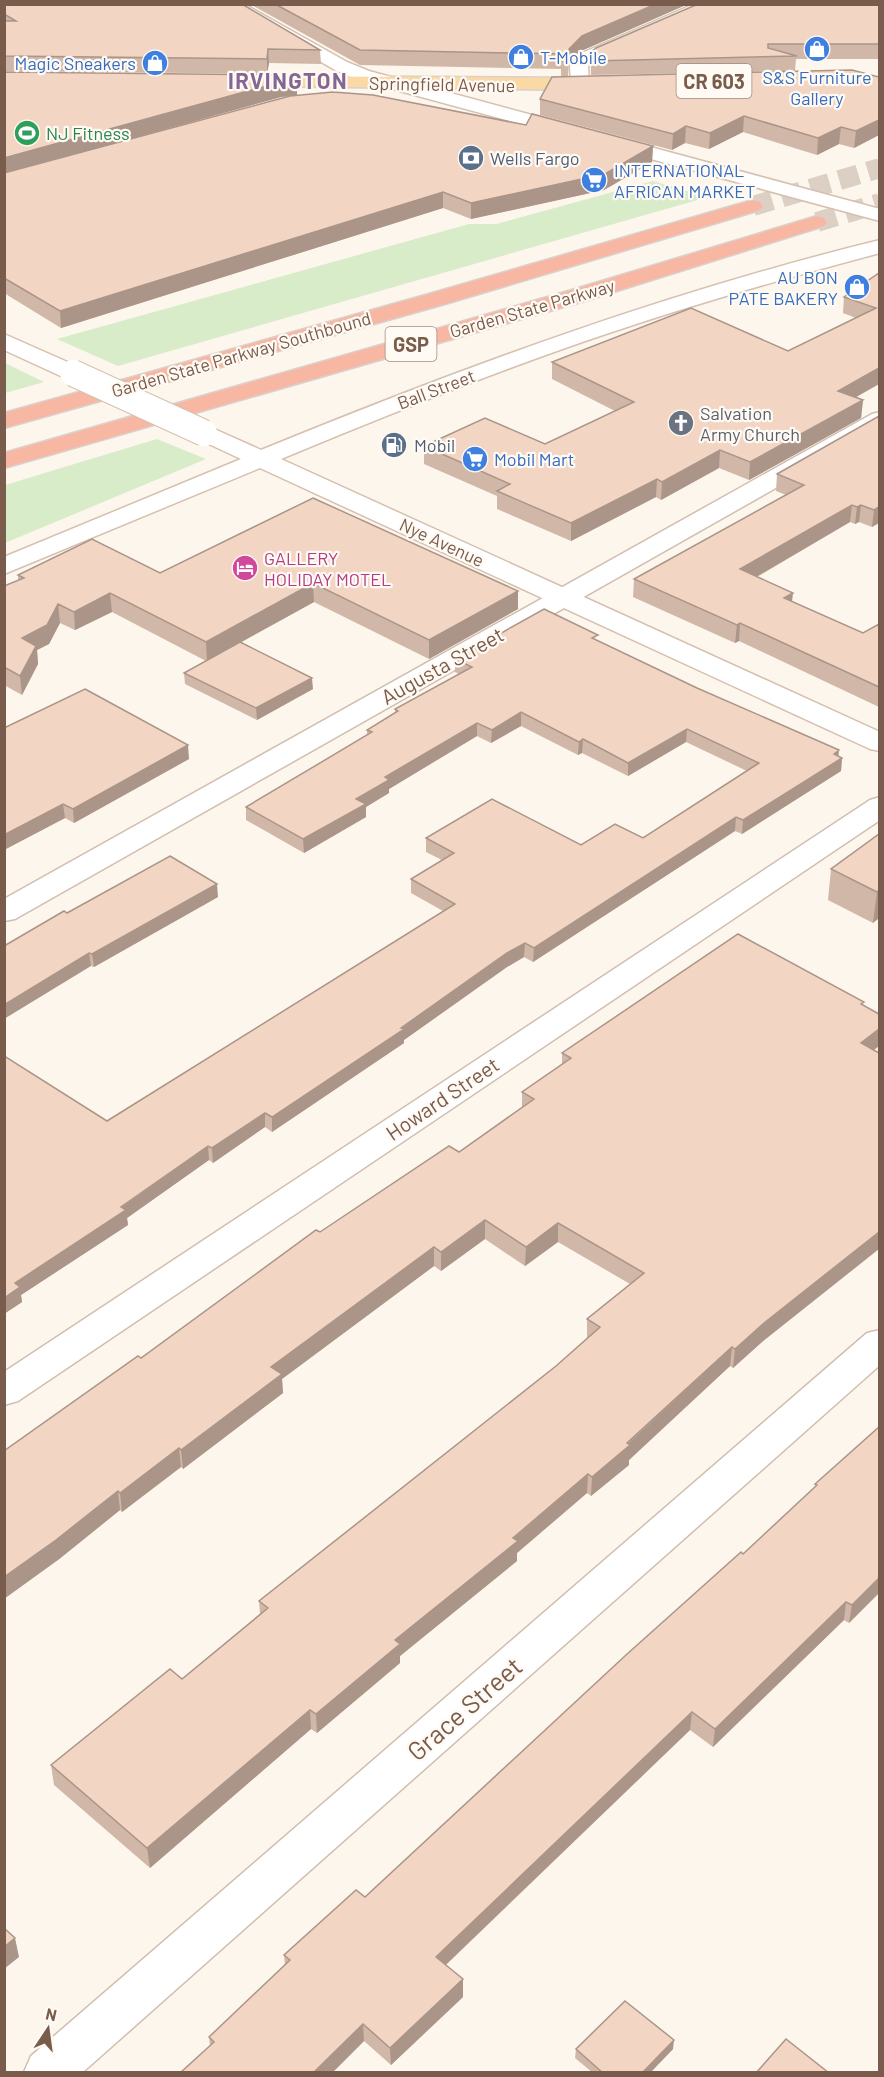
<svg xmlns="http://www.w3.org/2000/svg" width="884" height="2077" viewBox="0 0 884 2077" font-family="Barlow,sans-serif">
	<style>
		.green { fill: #d8ecc9 }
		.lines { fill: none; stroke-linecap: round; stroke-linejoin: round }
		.highway-tunnel { stroke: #dcd0c4; stroke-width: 20; stroke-dasharray: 20 10; stroke-linecap: butt }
		.street-casing { stroke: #d1beb0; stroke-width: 3 }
		.secondary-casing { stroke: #d6c0b0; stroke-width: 3 }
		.primary-casing { stroke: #dad1cd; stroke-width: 3 }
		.highway-casing { stroke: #dad1cd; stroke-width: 3 }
		.street { fill: #fff; fill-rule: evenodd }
		.secondary { fill: #fff; fill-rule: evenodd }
		.primary { fill: #fbd9a5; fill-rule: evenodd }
		.highway { fill: #f7b7a3; fill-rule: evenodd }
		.secondary-bridge-casing { stroke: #d6c0b0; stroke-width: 28; stroke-linecap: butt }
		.secondary-bridge { stroke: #fff; stroke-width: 26 }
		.wall { fill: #d1b7a8 }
		.shaded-wall { fill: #aa9588 }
		.building { fill: #f3d5c3; stroke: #aa9588; stroke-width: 1.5 }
		.labels { text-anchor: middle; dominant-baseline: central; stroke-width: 4.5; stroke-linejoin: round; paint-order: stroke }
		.far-shop-label { font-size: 18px; fill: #366cbe; stroke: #fffaf3; text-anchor: start }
		.far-street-label { font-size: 18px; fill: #7a5c4d; stroke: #fffaf3 }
		.far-leisure-label { font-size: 18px; fill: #27864d; stroke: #fffaf3; text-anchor: start }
		.far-service-label { font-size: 18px; fill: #4e5e75; stroke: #fffaf3; text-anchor: start }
		.far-worship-label { font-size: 18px; fill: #5b616d; stroke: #fffaf3; text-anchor: start }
		.far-hotel-label { font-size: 18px; fill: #b23c85; stroke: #fffaf3; text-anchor: start }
		.shield { fill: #fffaf3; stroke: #a28b7f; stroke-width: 1.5 }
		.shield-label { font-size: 20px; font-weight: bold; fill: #7a5c4d }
		.street-label { font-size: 21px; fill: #7a5c4d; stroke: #fffaf3 }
		.far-district-label { font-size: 22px; font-weight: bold; letter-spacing: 1.5px; fill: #846695; stroke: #fffaf3 }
		.near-street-label { font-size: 26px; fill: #7a5c4d; stroke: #fffaf3 }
	</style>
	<rect width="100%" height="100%" fill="#fdf6ec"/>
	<path class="green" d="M653 181 708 197 118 366 57 339 469 224H496Z
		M5 363 44 382 5 393Z
		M157 439 206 459 5 543V485Z"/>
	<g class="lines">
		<path class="highway-tunnel" d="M753 206 880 168
			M817 222 880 203"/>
		<g class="street-casing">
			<path id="street" d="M880 412V429L15 919 4 921V899L872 414Z
				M880 797V820L18 1401 4 1405V1372L870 800Z
				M880 1330V1365L83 2072H24L31 2056 867 1333Z"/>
		</g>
		<g class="secondary-casing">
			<path id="secondary" d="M222 4H244L347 62 369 71 880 209V221L355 79 335 70Z
				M694 4H718L716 8 594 61 588 66 589 84 587 88H573L571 84 570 65 582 53Z
				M880 240V253C789 277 698 303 609 333 498 370 389 414 281 459L880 732V751L870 749 260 468 4 574V557L241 459 196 438 192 433 196 428 204 426 212 428 261 450C463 367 668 292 880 240Z
				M4 334 81 368 84 373 81 378 73 380 65 378 4 350Z"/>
		</g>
		<g class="primary-casing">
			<path id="primary" d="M252 76 594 78 601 80 603 84 601 88 594 90 245 86 243 82 245 78Z"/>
		</g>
		<g class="highway-casing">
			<path id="highway" d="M753 200 760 202 763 206 760 210 445 304 4 428V413L429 294Z
				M817 216 824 218 827 222 824 226 588 300 4 468V453L572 290Z"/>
		</g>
		<use href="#street" class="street"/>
		<use href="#secondary" class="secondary"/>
		<use href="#primary" class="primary"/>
		<use href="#highway" class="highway"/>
		<g class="secondary-bridge-casing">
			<path id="secondary-bridge" d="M73 373 204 433"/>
		</g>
		<use href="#secondary-bridge" class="secondary-bridge"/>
	</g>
	<path class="wall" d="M4 4 320 50 321 64 269 63 267 74 4 71Z
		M250 4H688L581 51 569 63 568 76H561V69L360 65Z
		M879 4V59H796L795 71 591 75V52Z
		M4 72 297 95 281 97 58 159 526 125 653 146 652 162 604 190 471 219 443 208 61 328 4 293Z
		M879 77V135L854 148 839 144 817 155 743 132 709 149 685 143 672 150 540 115V99Z
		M879 273V384L855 398 863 400 861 418 749 480 719 468 661 500 656 497 571 541 497 509V496L424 464V446L545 444 615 411 552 379V362L788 351 856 318 843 313 844 297Z
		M879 416V523L872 527 859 522 855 524 850 522 757 577 792 601 863 633 879 624V707L739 641 735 643 633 597 634 579 786 495 776 491 777 474Z
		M313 498 518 609 429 659 314 602 241 642 313 689 257 720 185 684 184 673 206 661 112 612 75 630 60 623 49 644 37 650 38 664 22 695 4 685V586L18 580V575L160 573Z
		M597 640 842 758 841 771 742 834 735 831 533 962 524 957 507 967 404 1040V1043L272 1132 265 1127 213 1163 209 1160 127 1218 128 1225 21 1295 22 1302 4 1314 107 1121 443 911 411 893V879L442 860 426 852V838L581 845 643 838 747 771 686 742 628 776 582 753 578 755 521 726 491 743 477 736 389 789V793L366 807V817L304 853 246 820V807L367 735V730L395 713V709L459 674 455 672V659Z
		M4 728 189 759 74 823 65 818 4 850Z
		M879 834V918L873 923 828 900 831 869Z
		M218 897 94 967 91 966 67 913Z
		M864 1006 879 1046 874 1050 762 1342 733 1368 730 1366 629 1460V1465L591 1496 587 1493 517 1553V1561L400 1656V1663L317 1733 311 1729 150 1868 54 1785 51 1765 182 1679 260 1614 259 1601 556 1366 587 1339V1319L630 1284 558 1242 525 1266 485 1239 441 1271 434 1266 282 1379 283 1393 183 1469 181 1467 122 1512 120 1510 58 1560 141 1358 320 1232 459 1152 522 1107V1092L562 1064V1053Z
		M879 1427V1593L849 1623 844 1620 713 1747 690 1730 446 1965 463 1979V1997L391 2065 364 2041 332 2073H180L210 2046 209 2037 285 1965 284 1955 365 1897 743 1554 815 1487V1484Z
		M576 2049H673L650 2073H593L575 2058Z"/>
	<path class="shaded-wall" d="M656 4H688L581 51 568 63 569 49 582 36Z
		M268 49 269 63 267 74V59Z
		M297 80V95L281 97 4 174V158L281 82Z
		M744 116 743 132 709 149 710 133Z
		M879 120V135L854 148 856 131Z
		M686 126 685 143 672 150 673 134Z
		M841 127 839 144 817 155 818 138Z
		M653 146 652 162 604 190 471 219V203Z
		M443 192V208L61 328 60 311Z
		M879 368V384L836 408 838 391Z
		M863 400 861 418 749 480 750 462Z
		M720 450 719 468 661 500 662 482Z
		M657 479 656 497 571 541V523Z
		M852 505 850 522 739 587 740 569Z
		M861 505 859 522 855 524 857 507Z
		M879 507V523L872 527 874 510Z
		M313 583 314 602 207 661 206 642Z
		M518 591V609L429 659V640Z
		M110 593 112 612 75 630 74 612Z
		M793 593 791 610 784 598Z
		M58 604 60 623 49 644 37 650 38 664 22 695 20 676 22 638Z
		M740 623 739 641 735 643 737 625Z
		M312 678 313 689 257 720 256 708Z
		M521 712V726L491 743 492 730Z
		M477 723V736L389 789V793L366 807V817L304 853 303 839 356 799 385 777Z
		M687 729 686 742 628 776V763Z
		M583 739 582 753 578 755 579 742Z
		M188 745 189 759 74 823 73 809Z
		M839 750 838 761 842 758 841 771 742 834 743 820Z
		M63 804 65 818 4 850V835Z
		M736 817 735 831 533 962 534 948Z
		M217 884 218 897 94 967 92 954Z
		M879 890V918L873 923 877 892Z
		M525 943 524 957 507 967 404 1040V1043L272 1132V1117L507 953Z
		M89 953 91 966 4 1019V1005Z
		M879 1029V1046L859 1061 861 1043Z
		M265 1113V1127L213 1163 212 1148Z
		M208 1146 209 1160 127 1218 128 1225 21 1295 22 1302 4 1314V1298L15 1283Z
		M485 1220V1239L441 1271V1252Z
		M558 1223V1242L525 1266 526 1247Z
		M879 1232V1249L762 1342 733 1368 735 1349 764 1323Z
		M434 1247V1266L282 1379 283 1393 183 1469 181 1450 271 1367Z
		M732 1347 730 1366 629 1460V1465L591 1496 592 1477Z
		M179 1448 181 1467 122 1512 120 1493Z
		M588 1474 587 1493 517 1553V1561L400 1656V1663L317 1733 316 1714 395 1640Z
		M118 1491 120 1510 58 1560 4 1599V1577Z
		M879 1578V1593L849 1623 852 1605Z
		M846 1602 844 1620 713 1747 715 1729Z
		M310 1710 311 1729 150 1868 147 1848Z
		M692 1712 690 1730 436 1974V1957Z
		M15 1938 19 1957 4 1969V1947Z
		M463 1979V1997L391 2065 390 2048Z
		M363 2024 364 2041 332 2073H313Z
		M674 2040 673 2049 650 2073H642Z"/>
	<path class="building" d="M4 4H242L320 50 268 49 267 59 4 56V21H16L4 14Z
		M275 4H656L582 36 569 49V61H562L566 54 360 50Z
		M698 4H879V44H768V48L797 56 591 61V52L596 48Z
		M852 70 879 77V120L856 131 841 127 818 138 744 116 710 133 686 126 673 134 540 99 552 77Z
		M4 72 273 75 297 80 281 82 4 158Z
		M333 92 373 95 526 125 532 114 653 146 605 174 471 203 443 192 60 311 4 278V173L290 96Z
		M879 273V368L838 391 863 400 750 462 720 450 662 482 657 479 571 523 497 491 510 484 424 446 485 418 545 444 634 402 552 362 691 308 788 351 876 308 844 297Z
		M879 416V507L874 510 861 505 857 507 852 505 740 569 793 593 784 598 863 633 879 624V687L740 623 737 625 634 579 804 485 777 474Z
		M313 498 518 591 429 640 313 583 206 642 110 593 74 612 58 604 47 625 22 638 36 646 20 676 4 667V586L24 578 18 575 92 539 160 573Z
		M544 609 598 635 592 638 697 688 839 750 834 754 842 758 743 820 736 817 534 948 525 943 507 953 401 1028 404 1029 272 1117 265 1113 212 1148 208 1146 121 1207 126 1210 15 1283 20 1287 4 1298V1058L6 1057 107 1121 455 904 411 879 454 853 426 838 492 799 581 845 615 824 643 838 759 763 687 729 628 763 583 739 579 742 521 712 492 730 477 723 385 777 389 780 356 799 366 804 303 839 246 807 372 732 367 730 398 711 395 709 472 667 455 659Z
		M240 642 312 678 256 708 184 673Z
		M85 689 188 745 73 809 63 804 4 835V728Z
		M879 834V890L877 892 831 869Z
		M170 856 217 884 92 954 89 953 4 1005V946L64 911 67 913Z
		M738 934 864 1002 861 1004 879 1014V1029L861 1043 879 1053V1232L764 1323 735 1349 732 1347 627 1443 630 1445 592 1477 588 1474 513 1538 518 1541 395 1640 400 1644 316 1714 310 1710 147 1848 51 1765 170 1669 182 1679 268 1608 259 1601 556 1366 600 1327 587 1319 644 1273 558 1223 526 1247 485 1220 441 1252 434 1247 271 1367 282 1374 181 1450 179 1448 120 1493 118 1491 56 1540 4 1577V1451L138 1356 141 1358 316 1230 320 1232 449 1146 459 1152 534 1099 522 1092 571 1058 562 1053Z
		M879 1427V1578L852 1605 846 1602 715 1729 692 1712 436 1957 463 1979 390 2048 363 2024 313 2073H180L214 2042 209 2037 290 1960 284 1955 356 1890 365 1897 626 1655 741 1552 743 1554 817 1485 815 1484Z
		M4 1928 15 1938 4 1947Z
		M625 2001 674 2040 642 2073H603L576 2049Z
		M786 2039 829 2073H756Z"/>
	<defs>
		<g id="shop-disc" transform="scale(1.35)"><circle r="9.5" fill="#3f7fe0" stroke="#fffaf3"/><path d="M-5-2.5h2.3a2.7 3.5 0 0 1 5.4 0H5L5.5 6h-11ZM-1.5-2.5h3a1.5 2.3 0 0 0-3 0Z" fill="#fff"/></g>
		<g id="stadium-disc" transform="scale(1.35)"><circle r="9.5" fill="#2e9e5b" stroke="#fffaf3"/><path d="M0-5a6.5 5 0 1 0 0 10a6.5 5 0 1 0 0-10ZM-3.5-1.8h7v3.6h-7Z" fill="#fff"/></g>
		<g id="bank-disc" transform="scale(1.35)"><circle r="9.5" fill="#5c6f8a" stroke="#fffaf3"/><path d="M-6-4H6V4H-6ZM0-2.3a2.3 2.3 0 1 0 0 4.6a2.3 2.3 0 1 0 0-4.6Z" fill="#fff"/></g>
		<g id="supermarket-disc" transform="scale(1.35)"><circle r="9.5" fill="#3f7fe0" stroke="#fffaf3"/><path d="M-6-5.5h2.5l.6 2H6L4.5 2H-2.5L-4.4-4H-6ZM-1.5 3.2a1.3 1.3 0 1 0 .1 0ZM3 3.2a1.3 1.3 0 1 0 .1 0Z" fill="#fff"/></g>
		<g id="church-disc" transform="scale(1.35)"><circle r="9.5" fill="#6b7280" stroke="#fffaf3"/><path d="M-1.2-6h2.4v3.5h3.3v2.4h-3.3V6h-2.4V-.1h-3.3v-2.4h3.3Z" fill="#fff"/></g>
		<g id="fuel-disc" transform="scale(1.35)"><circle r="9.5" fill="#5c6f8a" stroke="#fffaf3"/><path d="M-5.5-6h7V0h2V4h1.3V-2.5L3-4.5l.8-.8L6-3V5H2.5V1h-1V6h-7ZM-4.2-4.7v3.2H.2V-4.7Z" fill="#fff"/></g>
		<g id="hotel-disc" transform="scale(1.35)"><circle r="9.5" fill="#d1479c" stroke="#fffaf3"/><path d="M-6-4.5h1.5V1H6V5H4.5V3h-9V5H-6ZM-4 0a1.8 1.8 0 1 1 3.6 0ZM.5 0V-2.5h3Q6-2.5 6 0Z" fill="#fff"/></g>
	</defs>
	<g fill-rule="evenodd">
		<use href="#shop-disc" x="817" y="49"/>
		<use href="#shop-disc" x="521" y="57"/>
		<use href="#shop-disc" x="155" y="63"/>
		<use href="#stadium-disc" x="27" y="133"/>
		<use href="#bank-disc" x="471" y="158"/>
		<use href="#supermarket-disc" x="594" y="180"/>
		<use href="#shop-disc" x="857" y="287"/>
		<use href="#church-disc" x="681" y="423"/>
		<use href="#fuel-disc" x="394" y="445"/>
		<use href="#supermarket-disc" x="475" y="459"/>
		<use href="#hotel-disc" x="245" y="568"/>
	</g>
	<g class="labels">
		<g class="far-shop-label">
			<text x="540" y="57">T-Mobile</text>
			<text x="136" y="63" text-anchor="end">Magic Sneakers</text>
			<text x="817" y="77" text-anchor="middle">S&amp;S Furniture<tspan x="817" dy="21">Gallery</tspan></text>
			<text x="614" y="170">INTERNATIONAL<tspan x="614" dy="21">AFRICAN MARKET</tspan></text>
			<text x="838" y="277" text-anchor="end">AU BON<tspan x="838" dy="21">PATE BAKERY</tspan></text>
			<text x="494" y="459">Mobil Mart</text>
		</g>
		<g class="far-street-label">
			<text transform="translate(442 84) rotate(1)">Springfield Avenue</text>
			<text transform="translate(532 308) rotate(-16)">Garden State Parkway</text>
			<text transform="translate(241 354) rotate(-16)">Garden State Parkway Southbound</text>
			<text transform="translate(436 389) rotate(-21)">Ball Street</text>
			<text transform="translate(442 542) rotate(25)">Nye Avenue</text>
		</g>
		<g class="far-leisure-label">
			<text x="46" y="133">NJ Fitness</text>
		</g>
		<g class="far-service-label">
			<text x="490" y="158">Wells Fargo</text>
			<text x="414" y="445">Mobil</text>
		</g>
		<g class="far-worship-label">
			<text x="700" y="413">Salvation<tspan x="700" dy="21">Army Church</tspan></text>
		</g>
		<g class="far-hotel-label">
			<text x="264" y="558">GALLERY<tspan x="264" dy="21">HOLIDAY MOTEL</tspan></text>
		</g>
		<g class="shield">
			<rect x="676.5" y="64" width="75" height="34" rx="4.5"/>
			<rect x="385.5" y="327" width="51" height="34" rx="4.5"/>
		</g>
		<g class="shield-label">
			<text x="714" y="81">CR 603</text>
			<text x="411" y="344">GSP</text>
		</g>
		<g class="street-label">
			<text transform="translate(442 665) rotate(-29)">Augusta Street</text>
			<text transform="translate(442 1098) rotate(-34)">Howard Street</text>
		</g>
		<g class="far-district-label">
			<text x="288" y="80">IRVINGTON</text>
		</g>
		<g class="near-street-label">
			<text transform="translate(464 1708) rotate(-41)">Grace Street</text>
		</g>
	</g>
	<rect width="884" height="2077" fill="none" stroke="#7a5c4d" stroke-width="12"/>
	<g transform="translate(48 2029) rotate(13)" stroke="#fffaf3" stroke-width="4.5" paint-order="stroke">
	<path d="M0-4.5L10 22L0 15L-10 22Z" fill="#7a5c4d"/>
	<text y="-9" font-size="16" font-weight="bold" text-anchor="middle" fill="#7a5c4d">N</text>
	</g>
</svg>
